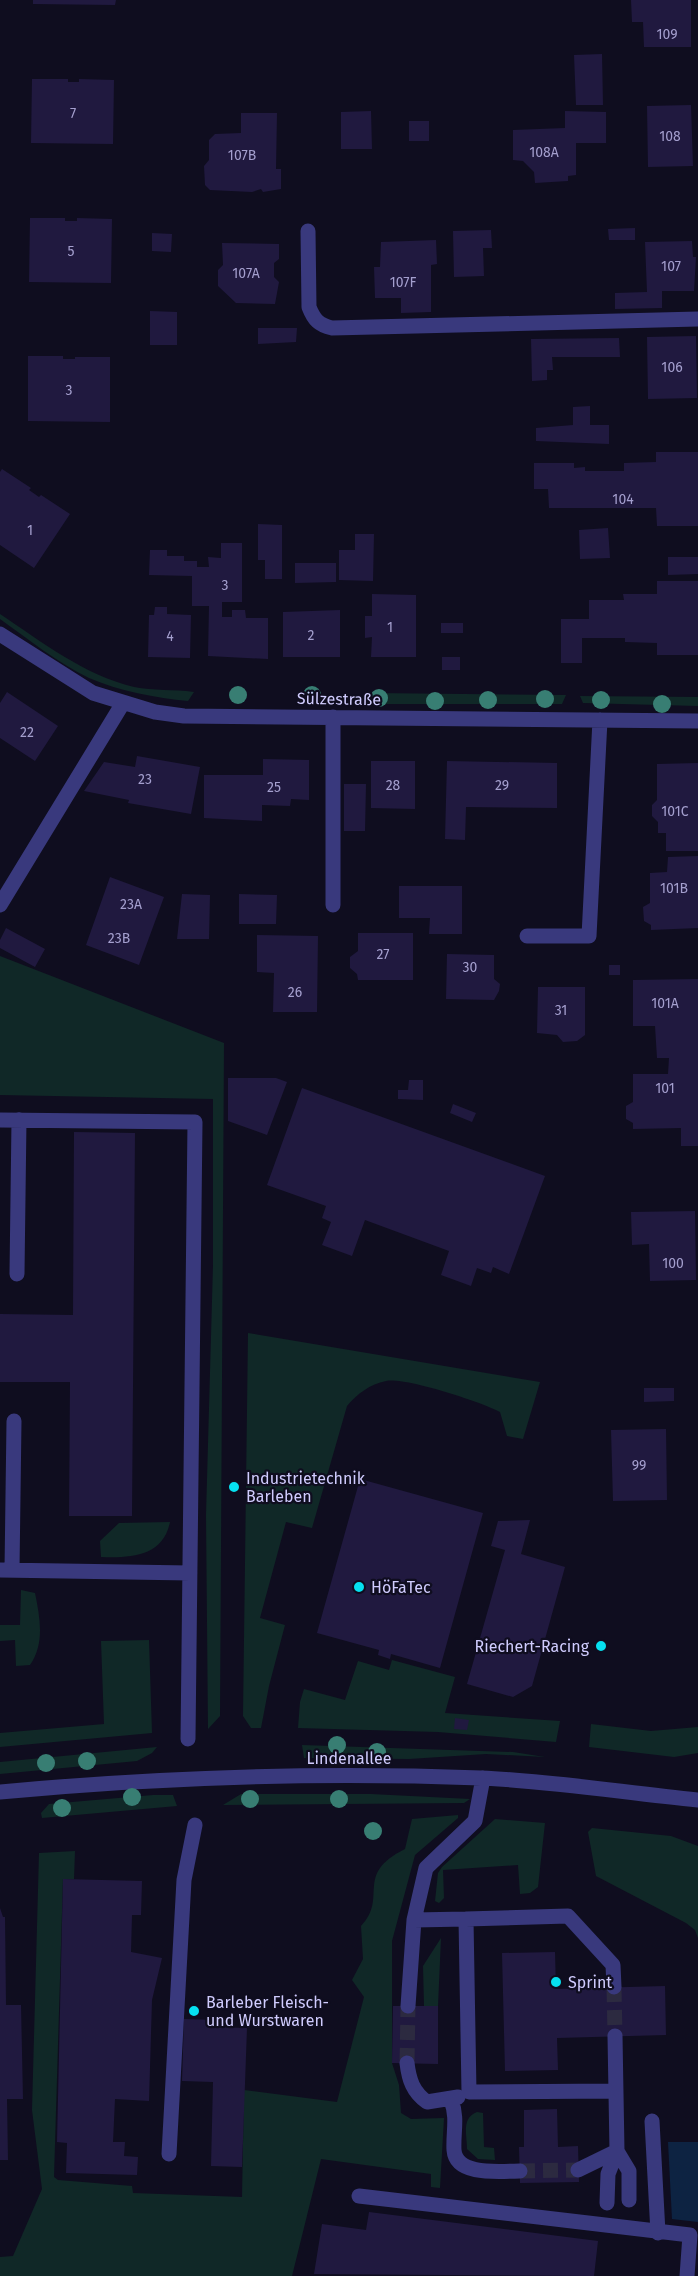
<svg xmlns="http://www.w3.org/2000/svg" width="698" height="2276" viewBox="0 0 698 2276" font-family="'Fira Sans',sans-serif">
	<style>
		.green { fill: #102827 }
		.water { fill: #0d2342 }
		.building { fill: #20193f }
		.lines { fill: none; stroke-linecap: round; stroke-linejoin: round }
		.minor-tunnel { stroke: #2c2a40; stroke-width: 15; stroke-dasharray: 15 8; stroke-linecap: butt }
		.minor { stroke: #39397d; stroke-width: 15 }
		.tree { fill: #387e73 }
		.poi-dot { fill: #06e0f0; stroke: #0f0d1f; stroke-width: 2 }
		.labels { text-anchor: middle; dominant-baseline: central; stroke-width: 4.5; stroke-linejoin: round; paint-order: stroke }
		.number-label { font-size: 14px; fill: #a49fce }
		.street-label { font-size: 16px; fill: #d0ccfe; stroke: #0f0d1f }
		.poi-label { font-size: 16px; fill: #d0ccfe; stroke: #0f0d1f; text-anchor: start }
	</style>
	<rect width="100%" height="100%" fill="#0f0d1f"/>
	<path class="green" d="M0 614C42 642 84 675 134 687 154 691 173 689 194 692L188 701C156 698 119 691 89 678 58 663 28 639 0 619Z
		M371 693 566 695 562 704H377Z
		M580 696 698 697V706L583 703Z
		M0 956 224 1043 220 1716 208 1729 206 1515 213 1265V1099L0 1095Z
		M248 1333 540 1382 523 1439 507 1436 500 1412C481 1402 405 1377 386 1381 370 1384 357 1394 347 1406L312 1528 286 1522 260 1618 285 1625 269 1686 261 1728H251L243 1716Z
		M170 1522C163 1557 130 1558 101 1557L100 1541 119 1523Z
		M21 1590 35 1593C40 1618 45 1643 30 1665L16 1666 15 1640 0 1641V1625H20Z
		M149 1640 152 1733 0 1747V1733L104 1724 101 1641Z
		M392 1660 455 1677 445 1713 560 1721 556 1742 438 1732 298 1728 300 1702 304 1689 345 1700 358 1661 389 1670Z
		M591 1724 651 1731 698 1727V1753L674 1757 589 1747Z
		M302 1745 513 1752 545 1757 486 1754 409 1759 304 1758Z
		M157 1747 152 1753 137 1761 0 1774V1762Z
		M241 1794H371L470 1799 464 1803 223 1805Z
		M153 1795H173L177 1806 42 1818 41 1813 49 1804Z
		M458 1815V1818L415 1855 392 1941V2063L399 2085 401 2113 411 2119 444 2118 440 2188 431 2187V2174L321 2159 292 2276H0V2257L13 2256 42 2189 32 2110 39 1853 75 1851 74 1879H63L54 2177 58 2180 132 2186 133 2193 242 2197 244 2090 337 2102 364 1997 352 1980 363 1959 361 1926C389 1897 353 1875 405 1849L412 1819Z
		M495 1819 545 1823 538 1887 530 1893 520 1894 518 1865 443 1870 444 1898 439 1903 435 1901 438 1873 442 1867Z
		M592 1828 671 1836 698 1846V1938L695 1930 686 1923 596 1876 588 1832Z
		M441 1938 438 2006H424L423 1966Z
		M477 2112 483 2113 484 2147 494 2148 495 2160 478 2159 467 2149C467 2135 461 2118 477 2112Z"/>
	<path class="water" d="M668 2142H698V2222L672 2219Z"/>
	<path class="building" d="M33 0H116L115 5 33 4Z
		M631 0H691V47H644L643 22H632Z
		M602 54 603 105H576L574 55Z
		M32 79H68V82H79V79L114 80 113 144 31 143Z
		M691 105 693 166 648 167 647 106Z
		M371 111 372 149H341V112Z
		M565 111 606 112V143H576V175L568 176V181L535 183 534 172 523 161 513 160V130L565 128Z
		M241 113H277L276 169H281V189L263 192 261 189 252 192 210 190 205 185 204 166 209 160V140L215 134 241 133Z
		M409 121H429V141H409Z
		M30 218H65V221H77V218L112 219 111 283 29 282Z
		M635 228V240H609L608 229Z
		M491 230 492 248H483L484 276 454 277 453 231Z
		M152 233 172 234 171 252 152 251Z
		M436 240 437 264 431 265V312L401 313V298H375L374 267H380L381 242Z
		M692 241 693 257H696L694 291H662V308L615 309V293L647 292 645 242Z
		M222 243 279 244V259L274 263V277L279 282 275 304 236 303 218 286V270L223 265Z
		M150 311 177 312V345H150Z
		M258 328H297L296 342 258 344Z
		M696 336 697 398 648 399 647 337Z
		M619 338 620 357H552L553 370H547V380L532 381 531 339Z
		M28 356H63V359H75V357H110V422L28 421Z
		M590 406V425H609V444L536 441V428L573 425V407Z
		M656 452H698V526H657L656 508H549L548 489H534V463H574V468L585 467V471H624V463L656 462Z
		M2 469 31 488 29 490 39 497 41 495 70 514 34 568 0 545V472Z
		M258 524 282 525V579H265V560H258Z
		M608 528 610 558 580 559 579 530Z
		M355 534H374L373 581 339 580V550H355Z
		M221 543H242V602H222V617H232V610H245L246 618H268V659L208 656 209 606H192V576L149 575 150 550H167V556H184V561H197V567H209L208 557 221 558Z
		M668 557H698V574L668 575Z
		M295 563H336V582L295 583Z
		M657 581H698V655H657V643L625 642V638H582V663H561V619H589V600H624L623 594H657Z
		M372 594 416 595V657H371L372 637 365 638V616H372Z
		M155 607H167V614L191 615 190 658 148 657 149 615H154Z
		M340 610V657H283V612Z
		M441 623H463V633H441Z
		M442 657H460V670H442Z
		M7 692 58 726 35 761 0 738V703Z
		M137 756 200 767 191 814 128 803 129 800 84 791 104 762 135 767Z
		M263 759 309 760V800L291 799 290 806 262 805V821L204 818V775H263Z
		M371 761H415V809L371 808Z
		M447 761 557 763V808L466 807 465 840 445 839Z
		M698 763V851H666V833H658V822L652 816V805L657 800V764Z
		M344 784H366L365 831H344Z
		M698 856V928L651 930V925L644 921 643 907 650 903V873L667 872 668 857Z
		M110 877 164 897 139 965 86 945Z
		M399 886H462V934H429L430 918H399Z
		M182 894 210 895 209 939H177Z
		M239 894 277 895 276 924H239Z
		M6 928 45 949 35 967 0 948V940Z
		M358 933H413V980H358L357 974 350 968V957L358 951Z
		M257 935 318 936 317 1012H273L274 973 257 972Z
		M447 954 494 955V979L500 984 499 991 494 1000 446 999Z
		M609 965H620V975H609Z
		M698 979V1146H681V1128L633 1129V1123L626 1119V1106L633 1102V1074H668L669 1058H657L655 1026H633V980Z
		M538 987H585V1035L577 1041 563 1042 557 1035 537 1033Z
		M228 1078H276L287 1082 267 1135 228 1121Z
		M409 1080H423V1100L398 1099V1090H408Z
		M302 1088 545 1176 509 1274 493 1267 491 1273 477 1268 471 1286 441 1275 449 1251 365 1220 352 1256 322 1245 331 1222 322 1218 326 1206 267 1185Z
		M453 1104 476 1113 472 1122 450 1113Z
		M74 1132 135 1133 132 1516H69L70 1382H0V1314L73 1315Z
		M695 1211 696 1280 650 1281 649 1244 632 1245 631 1212Z
		M644 1388H674V1401L644 1402Z
		M666 1429 667 1500 613 1501 611 1430Z
		M360 1479 483 1513 440 1668 391 1654 390 1659 378 1655 379 1650 317 1633Z
		M530 1520 521 1554 565 1567 532 1686 513 1697 467 1684 505 1550 491 1546 498 1521Z
		M455 1718 469 1720 467 1730 454 1729Z
		M63 1879 142 1881 141 1915H132L131 1952 162 1958 152 2000 149 2101 115 2099 113 2142H125L124 2156 138 2157 137 2175 66 2173 67 2143 57 2142Z
		M0 1908 3 1917H5L6 2005H21L23 2099H7L8 2160H0Z
		M555 1952 556 1989 665 1986 666 2035 557 2038 558 2070 505 2071 502 1953Z
		M393 2006H438V2064L392 2063Z
		M184 2019 215 2020V2027L247 2028 242 2167 211 2166 213 2082 182 2081Z
		M557 2109 558 2147 578 2146 579 2182 520 2183 519 2147H524V2110Z
		M369 2212 598 2241 594 2276 314 2274 322 2224 366 2230Z"/>
	<g class="lines">
		<path class="minor-tunnel" d="M614 1987 615 2036
			M407 2063 408 2006
			M520 2171 578 2170"/>
		<path class="minor" d="M308 231 309 307C314 320 319 325 332 328L698 319
			M0 634 93 693 155 712 184 716 698 721
			M0 905 123 703
			M333 905V717
			M527 936H589L600 720
			M0 1120 195 1122 188 1739
			M17 1274 19 1120
			M0 1570 190 1573
			M12 1570 14 1421
			M0 1792C160 1777 321 1772 481 1778 553 1781 626 1793 698 1800
			M414 1920 466 1919
			M614 1987 613 1965 568 1916 466 1919 469 2092 616 2091
			M408 2006 414 1920 426 1868 475 1821 483 1778
			M407 2063C409 2080 413 2092 427 2102L458 2097
			M451 2100C458 2118 453 2132 454 2150 456 2177 502 2171 520 2171
			M652 2121 658 2233
			M617 2151 629 2171V2200
			M169 2154 184 1880 195 1825
			M578 2170 617 2151
			M359 2196 690 2235 687 2276
			M607 2203 608 2174 617 2151 615 2036"/>
	</g>
	<g class="tree">
		<circle cx="238" cy="695" r="9"/>
		<circle cx="312" cy="695" r="9"/>
		<circle cx="379" cy="698" r="9"/>
		<circle cx="545" cy="699" r="9"/>
		<circle cx="488" cy="700" r="9"/>
		<circle cx="601" cy="700" r="9"/>
		<circle cx="435" cy="701" r="9"/>
		<circle cx="662" cy="704" r="9"/>
		<circle cx="337" cy="1745" r="9"/>
		<circle cx="377" cy="1752" r="9"/>
		<circle cx="87" cy="1761" r="9"/>
		<circle cx="46" cy="1763" r="9"/>
		<circle cx="132" cy="1797" r="9"/>
		<circle cx="250" cy="1799" r="9"/>
		<circle cx="339" cy="1799" r="9"/>
		<circle cx="62" cy="1808" r="9"/>
		<circle cx="373" cy="1831" r="9"/>
	</g>
	<g class="poi-dot">
		<circle cx="234" cy="1487" r="6"/>
		<circle cx="359" cy="1587" r="6"/>
		<circle cx="601" cy="1646" r="6"/>
		<circle cx="556" cy="1982" r="6"/>
		<circle cx="194" cy="2011" r="6"/>
	</g>
	<g class="labels">
		<g class="number-label">
			<text x="667" y="34">109</text>
			<text x="73" y="113">7</text>
			<text x="670" y="136">108</text>
			<text x="544" y="152">108A</text>
			<text x="242" y="155">107B</text>
			<text x="71" y="251">5</text>
			<text x="671" y="266">107</text>
			<text x="246" y="273">107A</text>
			<text x="403" y="282">107F</text>
			<text x="672" y="367">106</text>
			<text x="69" y="390">3</text>
			<text x="623" y="499">104</text>
			<text x="30" y="530">1</text>
			<text x="225" y="585">3</text>
			<text x="390" y="627">1</text>
			<text x="311" y="635">2</text>
			<text x="170" y="636">4</text>
			<text x="27" y="732">22</text>
			<text x="145" y="779">23</text>
			<text x="393" y="785">28</text>
			<text x="502" y="785">29</text>
			<text x="274" y="787">25</text>
			<text x="675" y="811">101C</text>
			<text x="674" y="888">101B</text>
			<text x="131" y="904">23A</text>
			<text x="119" y="938">23B</text>
			<text x="383" y="954">27</text>
			<text x="470" y="967">30</text>
			<text x="295" y="992">26</text>
			<text x="665" y="1003">101A</text>
			<text x="561" y="1010">31</text>
			<text x="665" y="1088">101</text>
			<text x="673" y="1263">100</text>
			<text x="639" y="1465">99</text>
		</g>
		<g class="street-label">
			<text transform="translate(339 699) rotate(1)">Sülzestraße</text>
			<text x="349" y="1758">Lindenallee</text>
		</g>
		<g class="poi-label">
			<text x="246" y="1478">Industrietechnik<tspan x="246" dy="18">Barleben</tspan></text>
			<text x="371" y="1587">HöFaTec</text>
			<text x="589" y="1646" text-anchor="end">Riechert-Racing</text>
			<text x="568" y="1982">Sprint</text>
			<text x="206" y="2002">Barleber Fleisch-<tspan x="206" dy="18">und Wurstwaren</tspan></text>
		</g>
	</g>
</svg>
